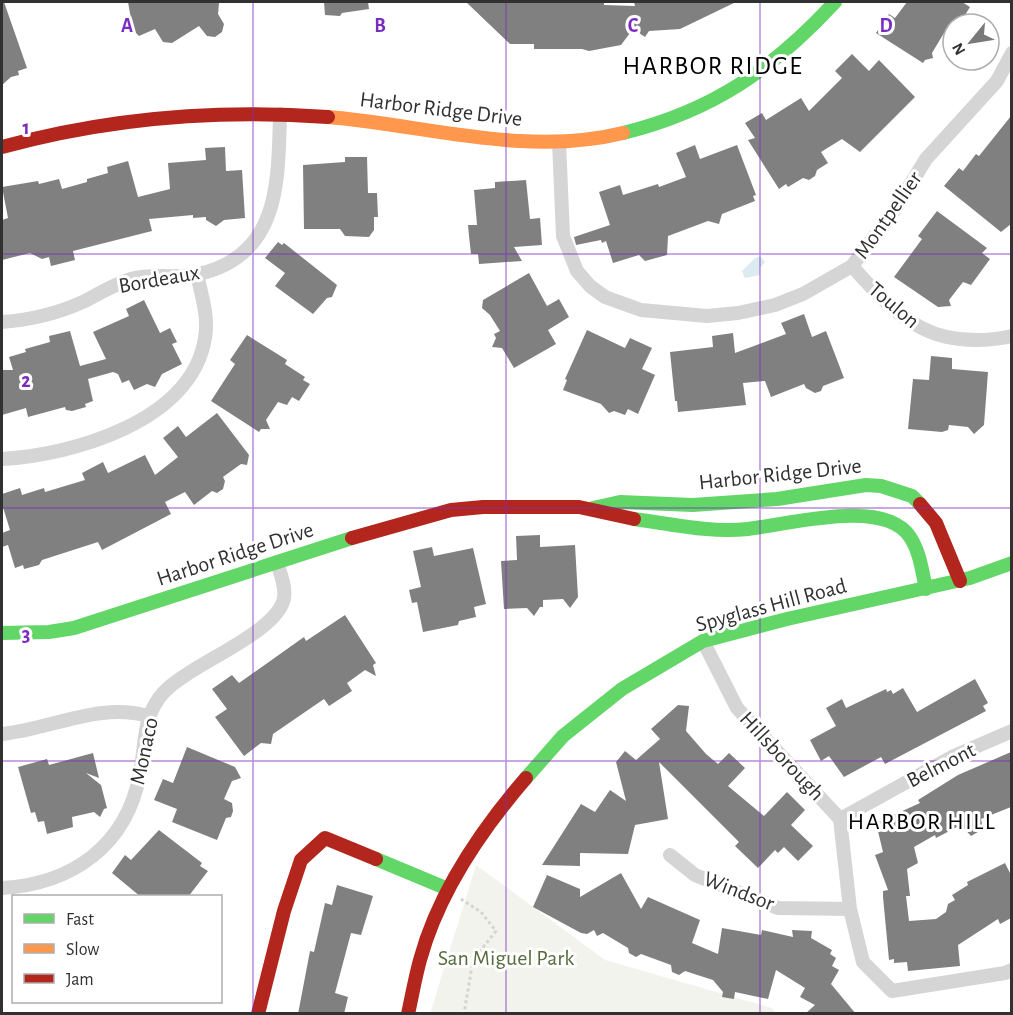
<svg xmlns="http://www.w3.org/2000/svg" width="1013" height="1015" viewBox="0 0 1013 1015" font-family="'Alegreya Sans',sans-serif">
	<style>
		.green { fill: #f1f3ec }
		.water { fill: #dcebf2 }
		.building { fill: #808080 }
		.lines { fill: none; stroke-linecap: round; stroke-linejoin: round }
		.path { stroke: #d4d4d4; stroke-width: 3; stroke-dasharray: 3 3; stroke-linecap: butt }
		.street { stroke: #d5d5d5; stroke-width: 14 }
		.fast { stroke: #63d668; stroke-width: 14 }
		.slow { stroke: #ff974d; stroke-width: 14 }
		.jam { stroke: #b3261e; stroke-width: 14 }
		.grid { fill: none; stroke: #7b2cbf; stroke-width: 1.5; stroke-opacity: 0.55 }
		.labels { text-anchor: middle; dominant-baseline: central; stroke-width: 6; stroke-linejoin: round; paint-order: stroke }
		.street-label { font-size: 22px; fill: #313131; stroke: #fff }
		.park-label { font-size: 22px; fill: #576d3f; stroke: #fff }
		.neighbourhood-label { font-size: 24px; letter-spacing: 1.5px; fill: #000; stroke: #fff }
		.quarter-label { font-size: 26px; letter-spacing: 1.5px; fill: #000; stroke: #fff }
		.grid-label { font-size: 20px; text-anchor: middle; font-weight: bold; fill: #7b2cbf; stroke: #fff; stroke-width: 6; stroke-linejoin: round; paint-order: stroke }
	</style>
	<rect width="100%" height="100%" fill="#fff"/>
	<path class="green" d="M476 865 605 960 772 1008 776 1013 430 1014Z"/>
	<path class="water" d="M760 256 765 262 760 268V275L745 278 742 271 755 258Z"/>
	<path class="building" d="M2 2H4L27 68 18 71 19 75 11 77 2 85Z
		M128 2 219 3 218 14 224 24 222 32 215 37 207 36 199 26 172 43 163 42 155 29 139 36 133 30Z
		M324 2H368L369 9 342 13 340 16 325 15Z
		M466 2H604V5L635 6 634 2H736L680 29 649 31 645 37 633 29 621 45 589 51 582 49H534V44H510Z
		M907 2H962L970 7 965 15 978 24H953L948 35 944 33 932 53 933 58 925 60 923 63 876 33 889 14 895 18Z
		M852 54 869 71 879 60 915 97 860 152 842 139 821 152 828 163 817 170 815 176 809 180 803 178 788 187 786 184 779 189 748 140 755 138 745 123 762 113 766 120 801 98 809 111 842 78 835 71Z
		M1011 116V224L1001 232 944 186 959 168 963 171 976 154 979 156Z
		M695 145 700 159 737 145 756 195 753 196 755 201 722 214 719 224 708 221 668 236 667 255 645 261 639 255 613 263 606 241 602 243 601 240 576 245 574 237 610 225 599 192 620 185 623 195 658 184 659 187 686 177 676 153Z
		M225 147 226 171 242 170 245 218 224 220 216 226 206 220V217L193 218V215L149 219 152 231 73 251 75 260 51 266 49 257 42 259 30 253 2 260V220L8 218 2 187 38 181 39 184 59 179 62 189 87 182V179L108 173 107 167 128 161 138 197 170 189 168 163 206 160 205 148Z
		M345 157H367L368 193H377L378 217H374V230L369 237 345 236 340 229H304L303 165 345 162Z
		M526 180 530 219 540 218 542 245 514 247 522 261 479 264 478 254H471L469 236 468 225H477L474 190 495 188V182Z
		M937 211 987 248 982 253 990 259 971 285 963 282 949 300 951 306 938 307 894 277 922 239 918 236Z
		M278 242 282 245 284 243 337 285 332 297 327 298 313 314 275 286 285 273 265 258Z
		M529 273 547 306 559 299 569 317 548 330 556 344 514 368 502 348 492 347 496 338 494 334 500 331 490 315 482 308 483 300Z
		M144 300 160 333 170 328 177 342 172 344 182 364 162 374 155 387 147 384 134 390 129 380 122 383 118 374 113 372 88 379 93 401 85 404 86 407 72 411 66 410 65 407 28 417 26 408 2 415V370H13L9 357 26 352 25 349 50 342 49 336 70 331 80 366 106 359 93 332 129 316 126 309Z
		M804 314 812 337 826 331 844 378 823 386 821 391 815 393 806 388 804 384 771 397 765 381 743 383 746 405 678 412 677 401H675L670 352 713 347 712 336 733 333 735 353 786 334 781 323Z
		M587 330 625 348 630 338 652 348 642 369 655 375 638 414 628 409 625 415 614 411 609 413 601 404 563 390 567 380 565 379Z
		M247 335 287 360 285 364 305 377 303 380 310 384 299 401 292 397 287 405 278 402 266 420 270 429H261L259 432 211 401 235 364 230 360Z
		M931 356 952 358V369L988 372 984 425 974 434 968 427 949 425 948 430 942 432 908 429 913 379 929 380Z
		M217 413 249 455 247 465 241 464 223 477 225 481 223 489 217 493 212 491 194 505 185 492 165 502 171 514 102 550 98 542 42 560 39 565 24 569 23 565 15 568 8 545 2 547V533L10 530 2 504V494L20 488 22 495 44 488 45 492 85 480 82 473 103 462 108 473 145 455 155 475 178 457 163 438 178 426 186 437Z
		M540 535V547L575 545 578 597 570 608 563 599 543 600V607H540L534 616 527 608 504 609 501 561 517 560 516 536Z
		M432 547 434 556 473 548 486 604 474 607 476 617 459 621 458 625 423 632 417 602 412 603 409 590 421 587 413 551Z
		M345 615 376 663 373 665 376 676 365 670 347 683 352 691 329 706 324 699 273 734 271 744 261 743 244 756 215 717 227 709 212 689 232 675 239 683 304 637 306 641Z
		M975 679 988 703 983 706 986 711 885 764 881 757 844 777 829 756 821 761 810 740 836 726 826 708 842 699 846 708 886 689 887 692 891 690 893 694 903 688 917 712Z
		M678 705 689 706 686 731 706 754 718 764 729 753 745 768 728 786 764 816 787 792 805 810 791 825 813 846 798 861 784 847 778 853 775 850 758 868 735 846 739 842 659 762 668 819 635 825 628 854 580 853V866L542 865 581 804 595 812 610 790 626 801 616 762 625 751 636 760 660 739 651 729Z
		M187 747 235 767 241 778 232 781 224 799 232 803 233 811 231 817 226 818 217 840 172 822 177 809 154 800 163 779 173 783Z
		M1011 752V807L981 819 983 829 971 836 961 825 936 838 935 835 914 847 918 863 907 869 910 896H906L909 921 936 919 946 912 948 904 955 900 952 895 968 885 967 882 1005 863 1011 875V918L1000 924 998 919 958 945 960 966 908 971 907 962 894 963V959L889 960 883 897V891L888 890 875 855 883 852 876 823 920 803 918 800 958 775Z
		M93 753 99 778 86 773 101 785 107 808 104 809 100 817 94 812 72 817 73 827 47 834 44 821 38 822 35 812 31 813 18 767 47 759 49 765Z
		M159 830 202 863 200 866 208 871 188 897H141L112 873 125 855 131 860Z
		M621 873 641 909 648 897 700 920 692 943 718 954 722 928 761 935 762 930 793 937 792 930 812 931 811 938 832 950 830 954 836 958 832 966 839 970 831 984 856 1014H805L815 1005 800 997 805 988 776 970 768 999 735 992 734 999 722 997 723 992 713 980 685 971 679 975 672 972 671 965 641 954 636 957 629 953 628 948 603 933 597 936 594 930 587 934 581 933 533 907 547 875 580 889V897Z
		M337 885 373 896 361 935 351 933 335 993 348 997 344 1014H298L310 951 314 952 325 903 332 905Z"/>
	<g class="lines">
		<path class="path" d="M461 899 481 912 496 931 473 960 464 1014"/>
		<path class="street" d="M559 142 563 236 577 271 590 286 605 297 641 310 707 316 738 313 775 305 803 294 852 266 896 208 926 159 997 81 1012 53
			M852 266C900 321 935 352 1012 336
			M2 322C30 320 59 313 85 301 100 293 115 284 131 279 153 273 177 279 199 274 281 255 278 180 280 114
			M2 459C73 455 192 421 205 338 209 317 201 294 197 274
			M703 641 737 708 840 819 850 909 863 962 892 991 1005 973 1012 970
			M2 734C50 729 100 702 148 716
			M840 819 952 757 1012 731
			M670 855 695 875 778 908 850 909
			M2 888C72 884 127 846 140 773 146 743 142 716 164 692 190 664 278 633 284 598 286 586 280 573 277 562"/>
		<path class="fast" d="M623 133C713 111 773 69 835 2
			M593 508 620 502 693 505 777 499 866 485 881 486 912 496 920 504
			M634 519C671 524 710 533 748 529 787 525 884 497 910 537 920 552 922 571 926 589
			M2 633 49 632 74 628 352 538
			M526 778 563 736 622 689 703 641 787 619 970 578 1012 563
			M376 859 448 889"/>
		<path class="slow" d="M328 117C425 125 526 157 623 133"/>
		<path class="jam" d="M2 147C108 118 218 109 328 117
			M920 504 936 523 960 581
			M352 538 451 510 483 507H579L634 519
			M258 1014 284 911 301 860 325 838 376 859
			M408 1014C412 996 415 978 420 960 438 894 482 829 526 778"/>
	</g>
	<path class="grid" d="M253 2V1014M506 2V1014M760 2V1014M2 254H1012M2 508H1012M2 761H1012"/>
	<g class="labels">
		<g class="street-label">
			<text transform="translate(441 109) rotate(7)">Harbor Ridge Drive</text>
			<text transform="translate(888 215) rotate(-55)">Montpellier</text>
			<text transform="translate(159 279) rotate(-10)">Bordeaux</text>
			<text transform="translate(894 305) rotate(40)">Toulon</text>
			<text transform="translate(780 474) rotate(-6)">Harbor Ridge Drive</text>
			<text transform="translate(235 554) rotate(-18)">Harbor Ridge Drive</text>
			<text transform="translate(771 605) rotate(-15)">Spyglass Hill Road</text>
			<text transform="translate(144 751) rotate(-78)">Monaco</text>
			<text transform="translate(782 756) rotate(47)">Hillsborough</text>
			<text transform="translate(941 765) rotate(-27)">Belmont</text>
			<text transform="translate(739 891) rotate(21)">Windsor</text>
		</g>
		<g class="park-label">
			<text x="506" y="958">San Miguel Park</text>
		</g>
		<g class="neighbourhood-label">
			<text x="922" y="822">HARBOR HILL</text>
		</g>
		<g class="quarter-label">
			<text x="713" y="66">HARBOR RIDGE</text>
		</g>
	</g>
	<g class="grid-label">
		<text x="127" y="32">A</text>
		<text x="380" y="32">B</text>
		<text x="633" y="32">C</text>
		<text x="886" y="32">D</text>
		<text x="26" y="134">1</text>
		<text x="26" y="387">2</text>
		<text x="26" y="641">3</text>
	</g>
	<rect width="1013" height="1015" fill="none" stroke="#313131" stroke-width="6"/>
	<rect x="12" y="895" width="210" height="108" fill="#ffffff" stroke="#adadad" stroke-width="1.5"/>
	<rect x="24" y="914" width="30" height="9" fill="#63d668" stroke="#adadad" stroke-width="1.5"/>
	<text x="66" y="925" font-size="18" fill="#313131">Fast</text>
	<rect x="24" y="944" width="30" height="9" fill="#ff974d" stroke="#adadad" stroke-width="1.5"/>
	<text x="66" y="955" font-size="18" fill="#313131">Slow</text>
	<rect x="24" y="974" width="30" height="9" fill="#b3261e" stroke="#adadad" stroke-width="1.5"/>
	<text x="66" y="985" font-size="18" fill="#313131">Jam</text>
	<g transform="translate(971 42) rotate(240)"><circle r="28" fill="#ffffff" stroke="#adadad" stroke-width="1.5"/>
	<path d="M0-4.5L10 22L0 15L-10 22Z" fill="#797979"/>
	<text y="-9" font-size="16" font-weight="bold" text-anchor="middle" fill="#313131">N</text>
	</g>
</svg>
